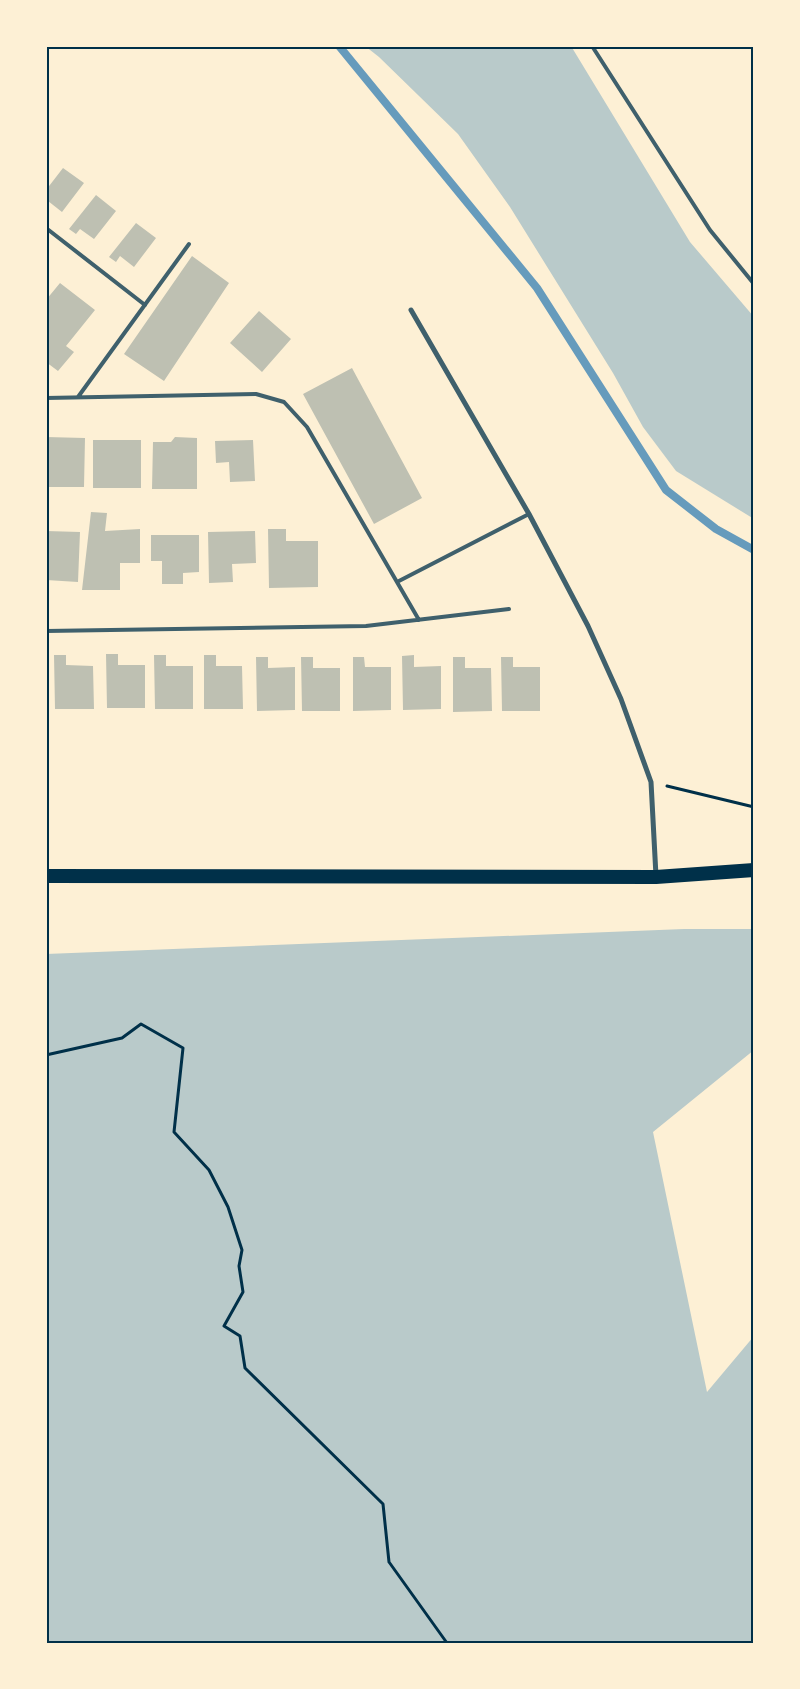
<svg xmlns="http://www.w3.org/2000/svg" width="800" height="1689" viewBox="0 0 800 1689" font-family="'Noto Sans',sans-serif">
	<style>
		.green { fill: #b9caca }
		.lines { fill: none; stroke-linecap: round; stroke-linejoin: round }
		.stream { stroke: #669bbc; stroke-width: 8 }
		.building { fill: #bec0b2 }
		.path { stroke: #003049; stroke-width: 3 }
		.service { stroke: #3f606c; stroke-width: 4 }
		.minor { stroke: #3f606c; stroke-width: 5 }
		.trunk { stroke: #003049; stroke-width: 14 }
		.neatline { fill: none; stroke: #003049; stroke-width: 2 }
	</style>
	<rect width="100%" height="100%" fill="#fdf0d5"/>
	<path class="green" d="M365 46H571L690 242 754 317V519L676 471 643 427 613 373 510 207 458 134 379 57Z
		M684 929H754V1050L653 1132 707 1392 754 1336V1643H46V954Z"/>
	<g class="lines">
		<path class="stream" d="M339 46 537 288 666 490 716 529 754 550"/>
	</g>
	<path class="building" d="M63 168 84 183 62 212 48 201 46 203V190Z
		M96 195 116 211 94 239 80 229 76 234 69 229Z
		M136 223 156 238 134 267 120 256 116 262 109 257Z
		M192 256 229 283 164 381 124 354Z
		M60 283 95 310 66 346 74 352 58 371 46 362V300Z
		M259 311 291 339 262 372 230 343Z
		M352 368 422 498 374 524 303 394Z
		M46 437 85 438 84 487H46Z
		M175 437 197 438V489H152L153 442H171Z
		M93 440H141V488H93Z
		M253 440 255 481 230 482 229 462 216 463 215 441Z
		M91 512 107 513 105 531 140 529V563H120V590H82Z
		M268 529H286V541H318V587L269 588Z
		M46 531 80 532 78 582 46 580Z
		M255 531 256 563 232 564 233 582 209 583 208 532Z
		M151 535H199V572L183 573V584H162V561H151Z
		M106 654H118V665H145V708H107Z
		M54 655H66V665L93 666 94 709H55Z
		M154 655H166V666H193V709H155Z
		M204 655H216V666H242L243 709H204Z
		M414 655V667L441 666V709L403 710 402 656Z
		M256 657H268V668L295 667V710L257 711Z
		M301 657H313V668H340V711H302Z
		M353 657H364L365 667H391V710L353 711Z
		M453 657H465V668H491L492 711 453 712Z
		M501 657H513V667H540V711H502Z"/>
	<g class="lines">
		<path class="path" d="M667 786 754 807
			M46 1055 122 1038 141 1024 183 1048 174 1132 209 1170 228 1207 242 1250 239 1266 243 1292 224 1326 240 1336 245 1368 383 1504 389 1562 447 1643"/>
		<path class="service" d="M592 46 710 230 754 284
			M46 228 145 305
			M78 397 189 244
			M46 398 256 394 284 402 307 427 419 620
			M397 582 529 514
			M46 631 366 626 509 609"/>
		<path class="minor" d="M411 310 529 514 588 626 621 699 651 782 656 876"/>
		<path class="trunk" d="M46 876 656 877 754 870"/>
	</g>
	<rect width="800" height="1689" fill="none" stroke="#fdf0d5" stroke-width="95"/>
	<rect x="48" y="48" width="704" height="1594" class="neatline"/>
</svg>
